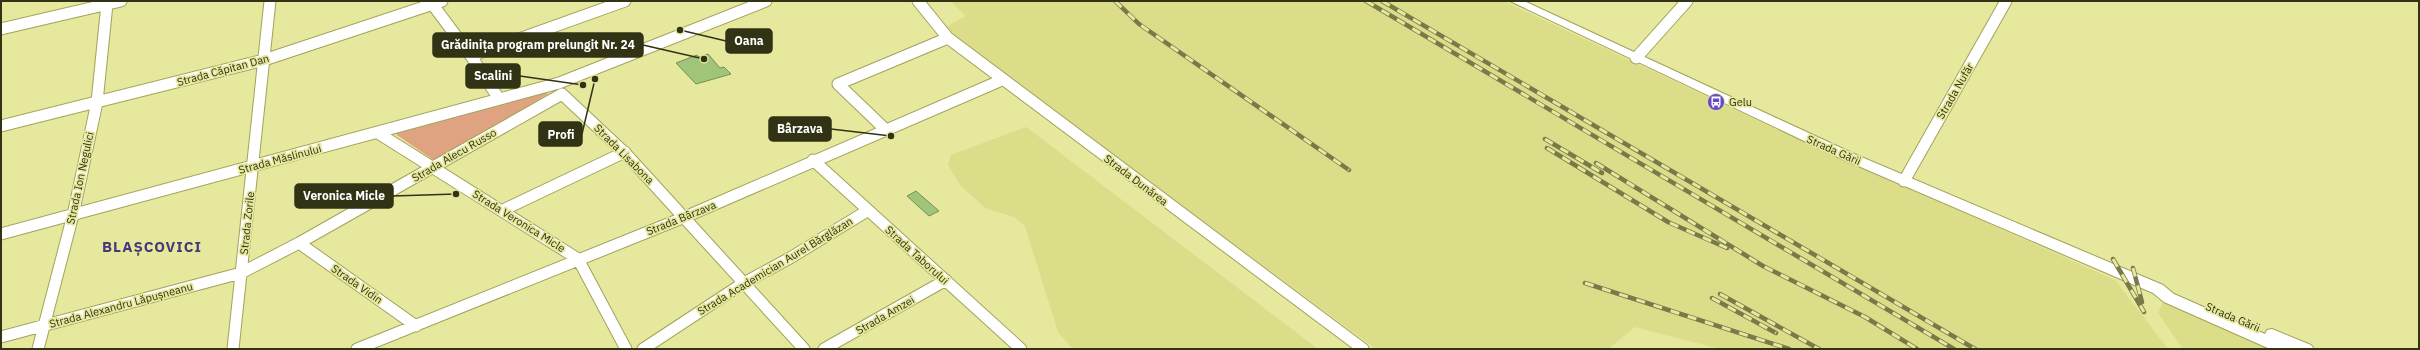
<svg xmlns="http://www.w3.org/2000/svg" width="2420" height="350" viewBox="0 0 2420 350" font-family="'IBM Plex Sans',sans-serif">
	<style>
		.built { fill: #dbdd89 }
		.green { fill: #e0a381 }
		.building { fill: #a0c57a; stroke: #739151 }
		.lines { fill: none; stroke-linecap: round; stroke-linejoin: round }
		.minor-casing { stroke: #a2a35b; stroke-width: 13 }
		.major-casing { stroke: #a2a35b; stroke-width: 2 }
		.minor { stroke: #fff; stroke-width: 11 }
		.major { fill: #fff; fill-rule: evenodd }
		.rail-casing { stroke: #797a4a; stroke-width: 4.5 }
		.rail { stroke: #e5e89d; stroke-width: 3; stroke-dasharray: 9; stroke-linecap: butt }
		.labels { text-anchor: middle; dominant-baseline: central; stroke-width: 3.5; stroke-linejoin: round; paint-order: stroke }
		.street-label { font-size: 11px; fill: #323314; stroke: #e5e89d }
		.poi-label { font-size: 11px; fill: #323314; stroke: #e5e89d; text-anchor: start }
		.district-label { font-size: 15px; font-weight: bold; letter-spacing: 1px; fill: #463a77; stroke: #e5e89d }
		.leader { fill: none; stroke: #323314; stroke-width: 1.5 }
		.callout-dot { fill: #323314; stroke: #e5e89d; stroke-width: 1.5 }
		.callout { fill: #323314; stroke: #323314; stroke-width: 1.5 }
		.callout-label { font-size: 12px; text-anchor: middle; font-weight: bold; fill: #fff }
	</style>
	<rect width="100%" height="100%" fill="#e5e89d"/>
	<path class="built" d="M951 1H1503L1772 127 2115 280 2168 349H1720L1635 327 1608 349H1376L976 54 946 27 966 16Z
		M1026 127 1318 349H1073L1058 332 1025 226 1014 217 985 208 960 185 948 165 951 155Z
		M2163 302 2170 305 2269 349H2183L2158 313Z"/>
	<path class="green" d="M543 90 548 94 435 161 394 133Z"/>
	<path class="building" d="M708 54 720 68 724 67 731 74 696 84 676 63 697 55 699 57Z
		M916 191 939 211 929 216 907 196Z"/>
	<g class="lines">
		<g class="minor-casing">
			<path id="minor" d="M430 1 471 56 499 99
				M918 1 948 38 1363 349
				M1 29 121 1
				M471 56 625 1
				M1636 58 1687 1
				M562 94 626 154 804 349
				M1 126 264 60 442 1
				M887 131 838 84 948 38
				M378 133 578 259 626 349
				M813 160 1021 349
				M1904 181 2006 1
				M503 210 625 152
				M1 234 559 83 766 1
				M299 243 416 326
				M1 337 241 273 299 243 562 94
				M38 349 73 215 97 102 107 4 110 1
				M233 349 270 1
				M357 349 685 217 1002 80
				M643 349 742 284 790 258 867 211
				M824 349 946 280"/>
		</g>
		<g class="major-casing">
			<path id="major" d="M1510 1H1524L1852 153 2163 285 2174 294 2265 334 2267 330 2272 329 2311 345 2314 349H2270L2164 302 2153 293 1842 159Z"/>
		</g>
		<use href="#minor" class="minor"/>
		<use href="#major" class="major"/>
		<g class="rail-casing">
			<path id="rail" d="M1115 1 1139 24 1349 170
				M1366 1 1954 349
				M1382 1 1975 349
				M1545 139 1602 173
				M1547 148 1668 222 1727 248
				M1596 163 1763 266 1865 317 1917 349
				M2113 259 2144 312
				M2133 268 2142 302
				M1585 283 1789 349
				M1720 294 1819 349
				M1712 298 1776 333"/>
		</g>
		<use href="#rail" class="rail"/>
	</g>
	<defs>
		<g id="bus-disc" transform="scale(0.9)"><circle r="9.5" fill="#674ac3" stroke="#e5e89d"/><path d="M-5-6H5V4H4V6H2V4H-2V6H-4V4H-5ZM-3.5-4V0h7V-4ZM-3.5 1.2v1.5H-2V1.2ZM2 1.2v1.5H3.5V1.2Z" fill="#fff"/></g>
	</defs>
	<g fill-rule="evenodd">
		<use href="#bus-disc" x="1716" y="102"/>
	</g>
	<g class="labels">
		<g class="street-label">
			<text transform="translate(223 70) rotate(-15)">Strada Căpitan Dan</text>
			<text transform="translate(1955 91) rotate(-60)">Strada Nufăr</text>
			<text transform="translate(1834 150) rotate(24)">Strada Gării</text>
			<text transform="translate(624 154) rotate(45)">Strada Lisabona</text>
			<text transform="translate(454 155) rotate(-30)">Strada Alecu Russo</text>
			<text transform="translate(280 159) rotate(-15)">Strada Măslinului</text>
			<text transform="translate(80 178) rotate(-78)">Strada Ion Negulici</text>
			<text transform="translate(1136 180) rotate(37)">Strada Dunărea</text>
			<text transform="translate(681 218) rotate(-22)">Strada Bârzava</text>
			<text transform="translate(519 221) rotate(32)">Strada Veronica Micle</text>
			<text transform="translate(247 223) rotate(-84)">Strada Zorile</text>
			<text transform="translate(917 255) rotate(42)">Strada Taborului</text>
			<text transform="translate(775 266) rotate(-31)">Strada Academician Aurel Bărglăzan</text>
			<text transform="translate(357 284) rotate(35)">Strada Vidin</text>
			<text transform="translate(121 305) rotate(-15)">Strada Alexandru Lăpușneanu</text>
			<text transform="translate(885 315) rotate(-30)">Strada Amzei</text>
			<text transform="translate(2233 317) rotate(23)">Strada Gării</text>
		</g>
		<g class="poi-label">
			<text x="1729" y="102">Gelu</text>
		</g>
		<g class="district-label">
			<text x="152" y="246">BLAȘCOVICI</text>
		</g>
	</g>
	<path class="leader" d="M680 30L726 41M704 59L643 45M583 85L520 76M891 136L831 129M595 79L582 134M456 194L393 196"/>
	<g class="callout-dot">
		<circle cx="680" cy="30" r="4"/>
		<circle cx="704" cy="59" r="4"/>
		<circle cx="583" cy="85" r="4"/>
		<circle cx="891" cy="136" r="4"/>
		<circle cx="595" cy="79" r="4"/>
		<circle cx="456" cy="194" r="4"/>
	</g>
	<g class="callout">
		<rect x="726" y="29" width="46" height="24" rx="4"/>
		<rect x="433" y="33" width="210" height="24" rx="4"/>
		<rect x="466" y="64" width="54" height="24" rx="4"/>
		<rect x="769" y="117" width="62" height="24" rx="4"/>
		<rect x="539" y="122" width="43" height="24" rx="4"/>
		<rect x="295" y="184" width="98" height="24" rx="4"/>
	</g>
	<g class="callout-label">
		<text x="749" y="45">Oana</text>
		<text x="538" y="49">Grădinița program prelungit Nr. 24</text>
		<text x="493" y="80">Scalini</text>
		<text x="800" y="133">Bârzava</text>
		<text x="561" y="139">Profi</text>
		<text x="344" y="200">Veronica Micle</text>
	</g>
	<rect width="2420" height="350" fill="none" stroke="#323314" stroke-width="4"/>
</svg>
